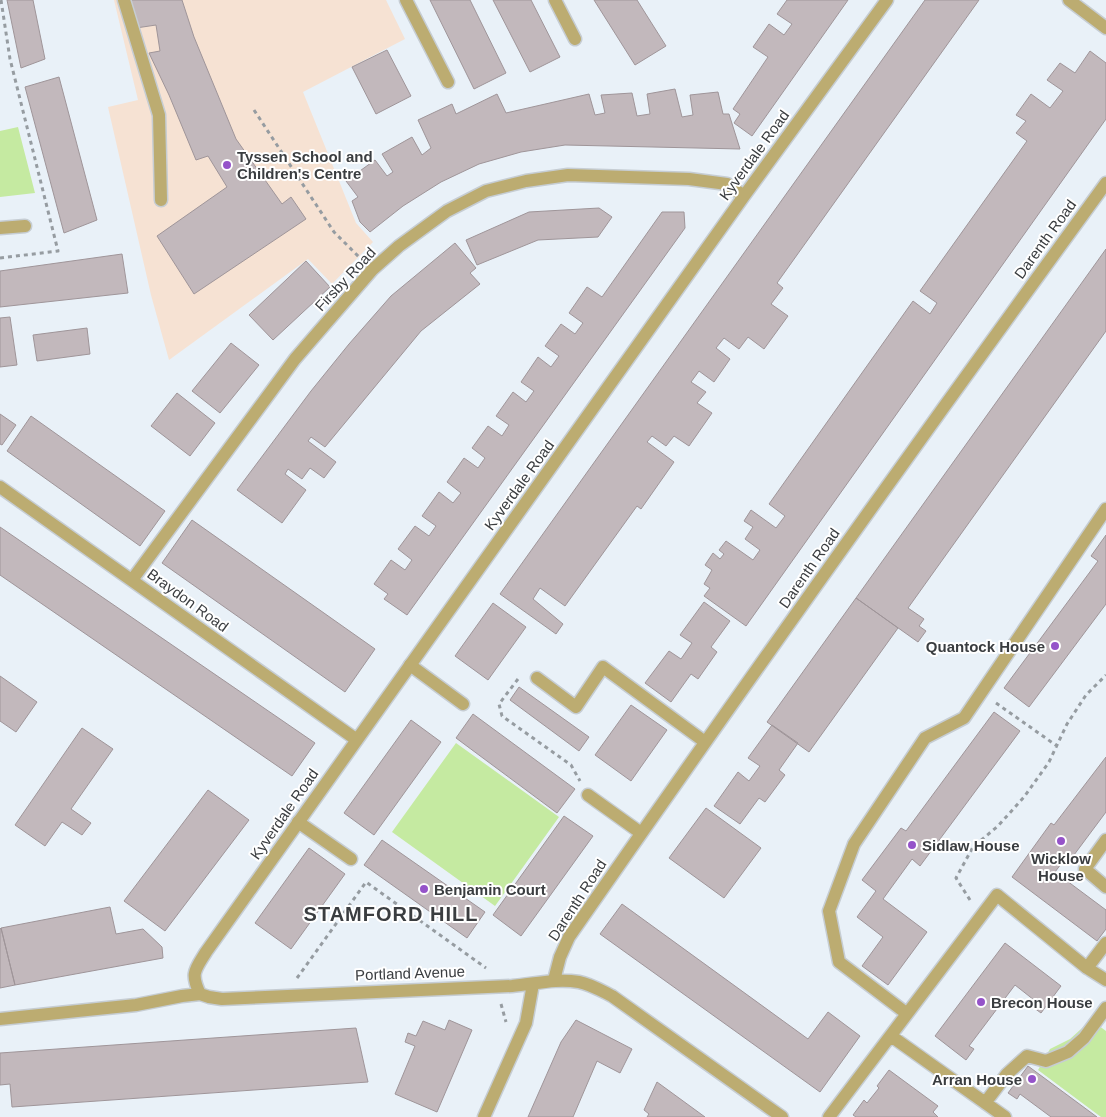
<svg xmlns="http://www.w3.org/2000/svg" width="1106" height="1117" viewBox="0 0 1106 1117" font-family="Helvetica,sans-serif">
	<style>
		.education { fill: #f6e2d3 }
		.green { fill: #c5eaa1 }
		.building { fill: #c2b8bc; stroke: #9f9599 }
		.lines { fill: none; stroke-linecap: round; stroke-linejoin: round }
		.lane-casing { stroke: #c6cdd3; stroke-width: 15 }
		.street-casing { stroke: #c6cdd3; stroke-width: 15 }
		.path { stroke: #969ca1; stroke-width: 3; stroke-dasharray: 4 4; stroke-linecap: butt }
		.lane { stroke: #bcac71; stroke-width: 12 }
		.street { stroke: #bcac71; stroke-width: 12 }
		.poi-dot { fill: #9553c9; stroke: #fff; stroke-width: 2 }
		.labels { text-anchor: middle; dominant-baseline: central; stroke-width: 4; stroke-linejoin: round; paint-order: stroke }
		.street-label { font-size: 15px; fill: #3a3d40; stroke: #fff }
		.poi-label { font-size: 15px; font-weight: bold; fill: #3a3d40; stroke: #fff; text-anchor: start }
		.district-label { font-size: 20px; font-weight: bold; letter-spacing: 1px; fill: #3a3d40; stroke: #fff }
	</style>
	<rect width="100%" height="100%" fill="#e9f1f8"/>
	<path class="education" d="M114 0H386L405 39 303 92 356 223 373 242 332 284 308 259 169 360 151 295 108 107 138 100Z"/>
	<path class="green" d="M18 127 35 193 0 197V131Z
		M456 743 559 817 495 906 392 832Z
		M1091 1020 1106 1031V1117H1101L1038 1070 1050 1049 1070 1039Z"/>
	<path class="building" d="M7 0H33L45 59 21 68Z
		M128 0H182L194 37 236 139 282 204 291 197 306 219 194 294 157 236 227 187 208 156 196 160 169 95 149 53 160 51 156 25 136 28Z
		M430 0H470L506 73 474 89Z
		M493 0H531L560 57 530 72Z
		M594 0H637L666 46 635 65Z
		M787 0H848L752 136 734 123 740 114 733 109 768 57 753 47 769 24 784 35 792 24 777 14Z
		M925 0H979L777 283 783 288 771 304 788 316 764 349 748 337 739 349 724 338 716 348 730 359 714 382 699 371 691 382 706 392 697 403 712 413 689 446 674 436 666 446 652 436 647 442 674 462 641 509 637 506 565 606 540 588 533 599 563 624 556 634 500 594Z
		M387 50 411 96 376 114 352 67Z
		M1090 51 1106 63V119L746 626 704 596 710 588 704 584 712 570 705 565 713 553 720 559 724 554 719 550 726 541 753 560 760 550 745 539 753 527 744 521 751 510 776 528 785 516 769 504 913 301 930 314 937 303 920 291 1027 141 1016 133 1026 121 1016 115 1031 94 1050 108 1063 91 1047 80 1060 63 1075 73Z
		M59 77 97 220 64 233 25 87Z
		M675 89 682 117 693 115 690 95 718 92 723 114H729L740 149 565 145 521 152 479 164 441 182 403 206 370 232 360 222 352 201 358 197 346 181 375 160 387 176 393 172 382 154 412 137 422 155 431 148 418 120 452 104 456 114 497 94 506 113 589 94 595 115 605 113 601 95 632 93 637 116 650 114 647 94Z
		M599 208 612 217 598 237 538 240 477 265 466 240 529 212Z
		M662 212H684L685 228 407 615 384 599 388 594 374 584 391 560 405 570 412 560 398 549 415 526 429 536 436 526 422 516 439 492 453 503 461 493 447 482 464 458 478 468 485 458 472 448 488 426 502 436 509 425 496 416 513 392 526 402 534 391 521 382 538 357 551 367 559 356 545 346 561 324 575 334 583 323 569 313 587 287 602 297Z
		M455 243 476 268 470 273 480 284 421 331 325 447 311 437 308 441 336 462 324 478 310 468 302 479 288 469 285 474 306 490 282 523 237 490 311 391 349 344 391 296Z
		M1106 249V331L908 608 924 619 919 626 926 631 918 642 856 598Z
		M122 254 128 293 0 307V271Z
		M306 261 330 287 273 340 249 315Z
		M10 317 17 365 0 367V318Z
		M87 328 90 354 37 361 33 335Z
		M231 343 259 365 220 413 192 391Z
		M177 393 215 423 190 456 151 426Z
		M0 414 16 425 2 445 0 444Z
		M31 416 165 511 140 546 7 451Z
		M192 520 375 649 345 692 162 563Z
		M0 527 315 743 292 776 0 575Z
		M1106 535V604L1029 707 1004 688 1098 561 1091 556Z
		M856 598 898 628 809 752 767 722Z
		M704 602 730 621 711 647 717 652 698 679 691 674 671 702 645 683 669 651 681 659 692 643 680 635Z
		M493 603 526 627 488 680 455 656Z
		M0 676 37 702 16 732 0 721Z
		M519 687 589 737 579 751 510 700Z
		M631 705 667 730 631 781 595 755Z
		M994 712 1020 731 920 866 912 859 883 899 927 932 888 985 862 966 883 937 857 917 876 891 862 880 901 828 906 831Z
		M473 714 575 789 557 813 456 738Z
		M411 720 441 742 374 835 344 813Z
		M772 725 798 743 779 770 785 775 765 802 759 798 740 824 714 806 738 772 749 781 760 766 748 758Z
		M82 728 113 749 71 809 91 823 82 835 62 822 45 846 15 825Z
		M1106 757V812L1071 859 1067 856 1055 872 1106 910V929L1097 941 1012 877 1051 823 1054 825Z
		M208 790 249 820 165 931 124 901Z
		M706 808 761 848 724 898 669 858Z
		M564 816 593 836 521 936 493 915Z
		M382 840 485 912 467 938 364 865Z
		M309 848 345 874 291 949 255 923Z
		M622 904 808 1039 828 1012 860 1036 820 1092 600 934Z
		M110 907 116 934 143 929 162 947 163 958 15 985 1 928Z
		M1 928 15 985 0 988V929Z
		M1005 943 1061 986 1041 1013 1030 1005 1034 1000 1015 985 969 1046 974 1049 966 1060 935 1036Z
		M449 1020 472 1030 437 1112 395 1094 415 1046 405 1042 408 1033 416 1036 423 1021 445 1030Z
		M576 1020 632 1049 620 1073 597 1061 573 1117H528L561 1042Z
		M356 1028 368 1082 12 1107 10 1084 0 1085V1053Z
		M1028 1066 1097 1117H1051L1020 1094 1017 1099 1008 1093Z
		M889 1070 938 1106 933 1112 938 1117H856L853 1115 864 1100 867 1103 879 1088 877 1086Z
		M657 1082 705 1117H647L649 1114 644 1110Z"/>
	<g class="lines">
		<g class="lane-casing">
			<path id="lane" d="M124 0 159 115 161 200
				M0 228 25 226
				M410 665 463 704
				M537 678 576 707 603 667 705 742
				M588 795 641 833
				M298 822 351 859
				M1106 840 1085 869 1106 887
				M1087 968 1106 943
				M906 1013 839 962 829 911 854 844 925 738 964 718 1106 509
				M891 1036 1005 1117
				M985 1103 1007 1074 1027 1056 1046 1061 1068 1052 1084 1038 1106 1008
				M829 1117 997 895 1087 968 1106 980"/>
		</g>
		<g class="street-casing">
			<path id="street" d="M406 0 448 82
				M555 0 575 39
				M1069 0 1106 28
				M0 487 357 740
				M132 580 295 359 372 270 399 246 447 211 486 191 526 181 568 175 689 179 727 184 744 196
				M554 980 560 957 569 937C745 684 924 433 1106 183
				M200 994C190 973 195 970 206 952L744 196 887 0
				M0 1019 136 1005 182 996 200 994 209 997 222 999 512 986C535 984 556 978 579 982 590 984 602 991 612 996L782 1117
				M484 1117 526 1023 533 984"/>
		</g>
		<path class="path" d="M254 110 334 232 359 257
			M0 258 58 251 10 59 1 0
			M518 679 499 704 502 716 571 765 580 781
			M996 703 1057 746
			M970 900 956 878 973 847 998 826 1024 797 1049 762 1067 724 1086 695 1106 675
			M297 978 366 882 486 968
			M501 1004 506 1022"/>
		<use href="#lane" class="lane"/>
		<use href="#street" class="street"/>
	</g>
	<g class="poi-dot">
		<circle cx="227" cy="165" r="5"/>
		<circle cx="1055" cy="646" r="5"/>
		<circle cx="1061" cy="841" r="5"/>
		<circle cx="912" cy="845" r="5"/>
		<circle cx="424" cy="889" r="5"/>
		<circle cx="981" cy="1002" r="5"/>
		<circle cx="1032" cy="1079" r="5"/>
	</g>
	<g class="labels">
		<g class="street-label">
			<text transform="translate(754 155) rotate(-54)">Kyverdale Road</text>
			<text transform="translate(1045 239) rotate(-54)">Darenth Road</text>
			<text transform="translate(345 279) rotate(-47)">Firsby Road</text>
			<text transform="translate(519 485) rotate(-54)">Kyverdale Road</text>
			<text transform="translate(809 568) rotate(-55)">Darenth Road</text>
			<text transform="translate(188 600) rotate(36)">Braydon Road</text>
			<text transform="translate(284 814) rotate(-55)">Kyverdale Road</text>
			<text transform="translate(577 900) rotate(-57)">Darenth Road</text>
			<text transform="translate(410 973) rotate(-2)">Portland Avenue</text>
		</g>
		<g class="poi-label">
			<text x="237" y="156">Tyssen School and<tspan x="237" dy="17">Children's Centre</tspan></text>
			<text x="1045" y="646" text-anchor="end">Quantock House</text>
			<text x="922" y="845">Sidlaw House</text>
			<text x="1061" y="858" text-anchor="middle">Wicklow<tspan x="1061" dy="17">House</tspan></text>
			<text x="434" y="889">Benjamin Court</text>
			<text x="991" y="1002">Brecon House</text>
			<text x="1022" y="1079" text-anchor="end">Arran House</text>
		</g>
		<g class="district-label">
			<text x="391" y="914">STAMFORD HILL</text>
		</g>
	</g>
</svg>
